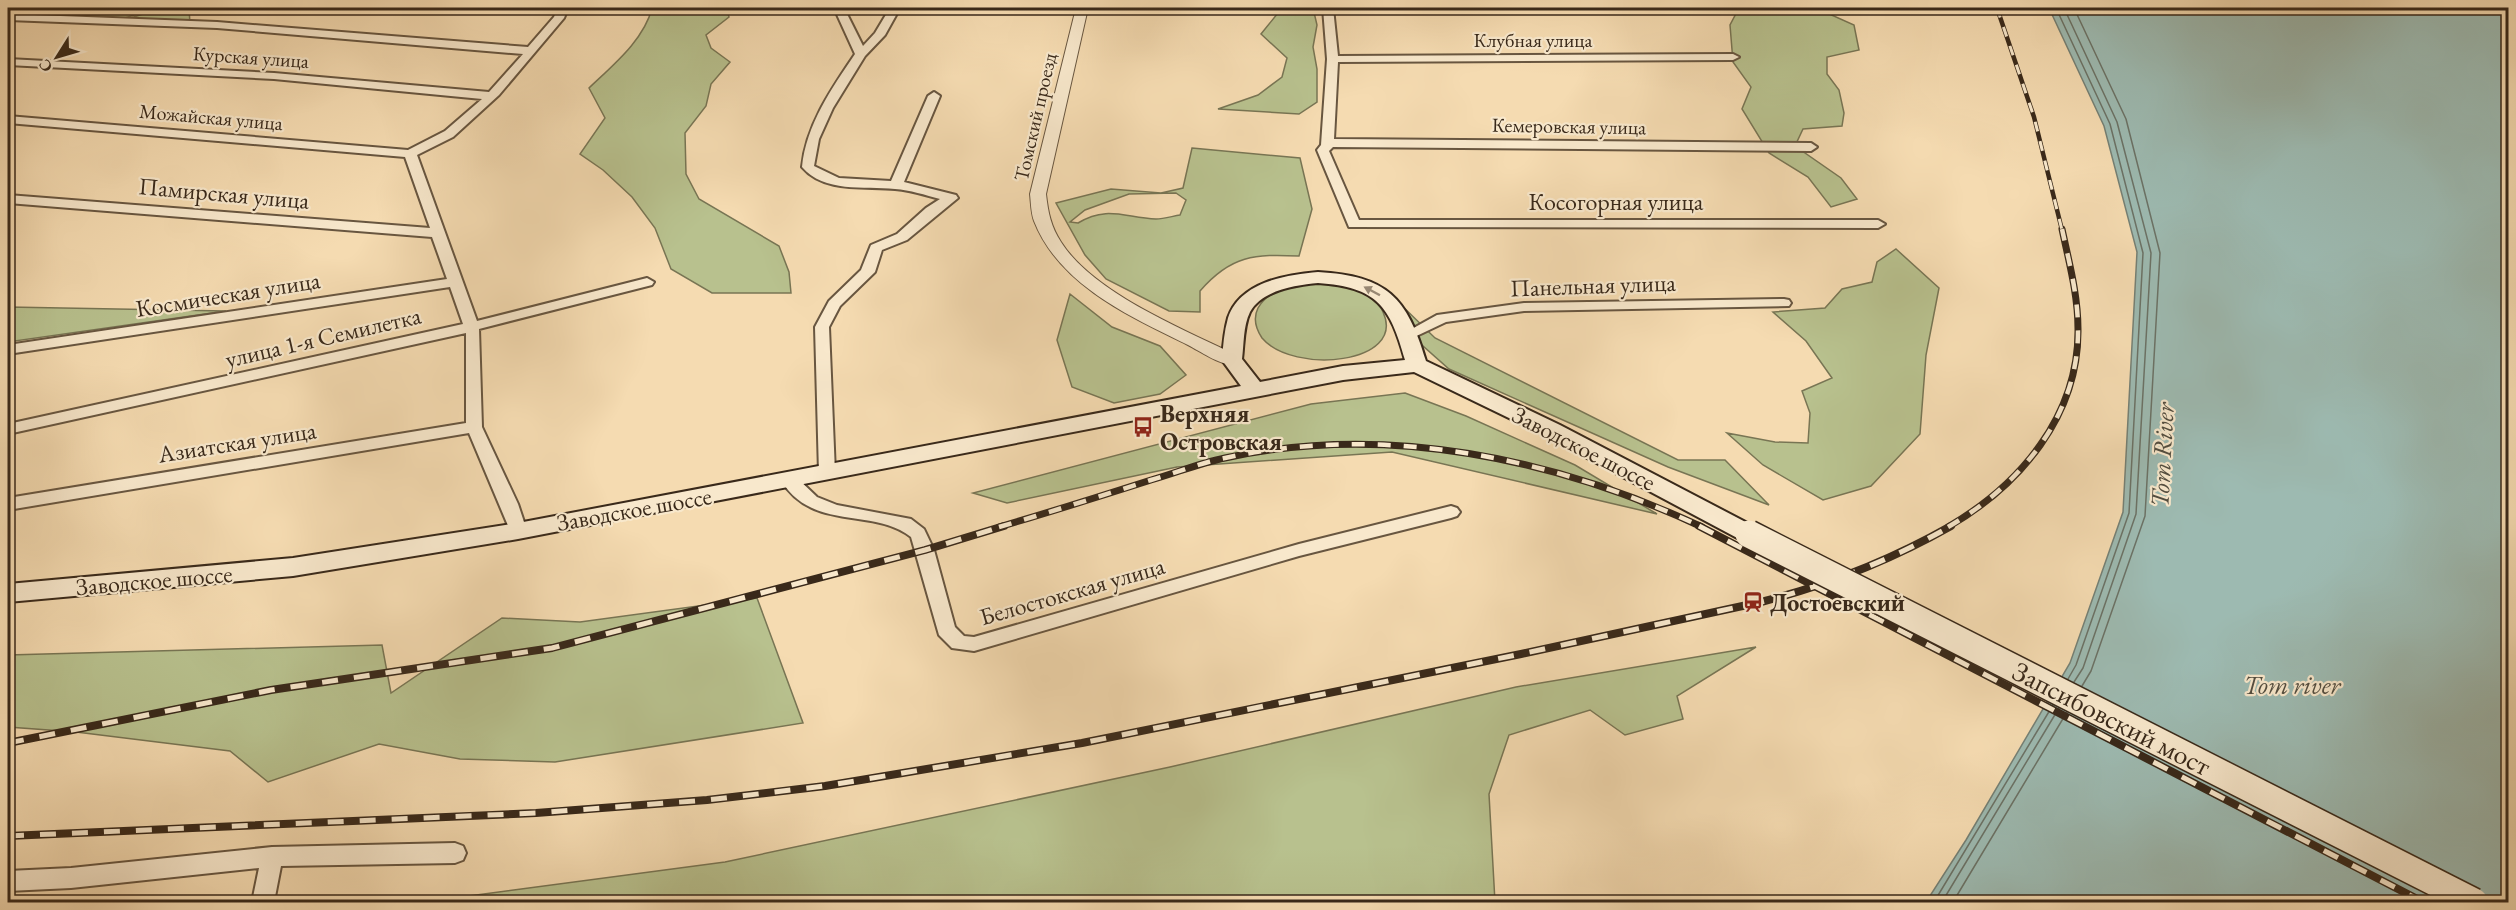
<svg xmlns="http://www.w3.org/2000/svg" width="2516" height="910" viewBox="0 0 2516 910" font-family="'EB Garamond',serif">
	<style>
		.green { fill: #b8c18e; stroke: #787554; stroke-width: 1.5; fill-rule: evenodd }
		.water { fill: #9dbab1; stroke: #758075; stroke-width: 1.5 }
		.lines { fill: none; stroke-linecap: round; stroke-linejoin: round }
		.shore { stroke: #6b7266; stroke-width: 1.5 }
		.minor-casing { stroke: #685640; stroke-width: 4 }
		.tertiary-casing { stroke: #685640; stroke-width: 2 }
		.secondary-casing { stroke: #39291a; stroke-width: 4 }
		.minor { fill: #f8e8cc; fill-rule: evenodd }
		.tertiary { fill: #f8e8cc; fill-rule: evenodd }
		.secondary { fill: #f8e8cc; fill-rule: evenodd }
		.rail-far2-casing { stroke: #39291a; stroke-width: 4.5 }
		.rail-far1-casing { stroke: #39291a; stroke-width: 7 }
		.rail-casing { stroke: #39291a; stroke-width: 8 }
		.rail-far2 { stroke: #f8e8cc; stroke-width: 3; stroke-dasharray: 10; stroke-linecap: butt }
		.rail-far1 { stroke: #f8e8cc; stroke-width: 4.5; stroke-dasharray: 13; stroke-linecap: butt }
		.rail { stroke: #f8e8cc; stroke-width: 5; stroke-dasharray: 16; stroke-linecap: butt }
		.secondary-bridge-casing { stroke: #39291a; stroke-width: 30; stroke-linecap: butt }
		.secondary-bridge { stroke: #f8e8cc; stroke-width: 27 }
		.oneway { fill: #988873 }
		.labels { text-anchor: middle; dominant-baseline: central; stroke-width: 4.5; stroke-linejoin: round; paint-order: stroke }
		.far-street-label { font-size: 20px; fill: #39291a; stroke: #f8e8cc }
		.street-label { font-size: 24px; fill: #39291a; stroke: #f8e8cc }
		.poi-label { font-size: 24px; font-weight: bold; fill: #39291a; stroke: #f8e8cc; text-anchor: start }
		.water-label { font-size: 26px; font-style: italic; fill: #524d40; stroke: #f8e8cc }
		.near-street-label { font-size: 28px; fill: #39291a; stroke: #f8e8cc }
	</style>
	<rect width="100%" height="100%" fill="#f5dbb1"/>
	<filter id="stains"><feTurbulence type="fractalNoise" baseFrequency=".00333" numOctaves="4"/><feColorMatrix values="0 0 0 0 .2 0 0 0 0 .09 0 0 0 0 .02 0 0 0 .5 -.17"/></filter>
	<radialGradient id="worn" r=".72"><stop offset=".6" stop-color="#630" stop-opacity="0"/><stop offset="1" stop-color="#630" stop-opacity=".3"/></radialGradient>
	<path class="green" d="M27 8H155L116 21 9 20Z
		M162 8H189L190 24 121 21Z
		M652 8H726L729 17 706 35 711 48 730 62 711 84 706 106 685 133 686 174 699 199 779 246 789 272 791 293H712L671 269 655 228 632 197 603 170 580 154 605 118 589 88C613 65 644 40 652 8Z
		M1282 8H1313L1317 25 1313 47 1317 69V102L1299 114 1218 109 1258 95 1282 77 1287 58 1261 34Z
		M1739 8H1816L1854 25 1859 50 1827 57V74L1839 90 1844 113 1842 126 1803 129 1795 146 1841 178 1857 199 1831 207 1808 177 1769 153 1742 109 1751 87 1733 62 1730 25Z
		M1192 148 1300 158 1312 209 1299 256C1255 254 1231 255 1200 291V312L1169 311 1106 279 1085 255 1056 203 1111 189 1161 193 1183 188ZM1176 193 1186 200 1180 215C1173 216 1164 219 1156 219 1126 218 1107 205 1078 223L1070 222 1085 210 1129 194Z
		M1896 249 1939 288 1926 355 1920 434 1871 486 1823 500 1763 465 1727 433 1775 442 1808 443 1810 413 1802 391 1832 378 1806 341 1773 312 1825 308 1842 289 1872 282 1877 262Z
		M1319 283C1341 285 1373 289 1383 312 1407 364 1293 375 1262 338 1256 329 1253 318 1258 308 1270 287 1299 284 1319 283Z
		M1070 294 1112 327 1160 346 1186 375 1160 394 1114 403 1072 387 1057 340Z
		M1394 298 1435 338 1678 460H1725L1769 505 1668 467 1449 369 1405 330Z
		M8 307 226 311 8 342Z
		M1405 393 1466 416 1575 465 1657 514 1392 452 1177 467 1007 503 973 493 1311 404Z
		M757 598 803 723 555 762 460 759 379 744 268 782 230 751 76 732 8 727V655L382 645 391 693 502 618 580 622Z
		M1756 647 1677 696 1683 719 1625 735 1590 710 1509 735 1489 794 1495 902H424L725 862 1170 767 1516 687Z"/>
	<path class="water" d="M2049 8H2508V902H1926L1966 840 2070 663 2123 512 2137 252 2104 126Z"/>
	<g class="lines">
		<path class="shore" d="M2056 8 2110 124 2143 253 2129 513 2076 665 2068 679
			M2064 8 2117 122 2151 253 2136 514 2083 668 2074 682
			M2074 8 2126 119 2160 253 2145 516 2091 671 2082 686
			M1934 902 2053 705
			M1942 902 2059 708
			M1953 902 2067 712"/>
		<g class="minor-casing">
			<path id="minor" d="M558 8H568L564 18 499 95 453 137 417 155 477 321 647 278 654 282 652 285 479 329 482 427 518 504 527 531 524 535 518 537 512 535 469 433 8 510V498L466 423V333L8 434V424L463 324 450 287 8 354V345L447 279 432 237 8 203V195L430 228 405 157 8 123V116L408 150 445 131 482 99 274 79 8 65V59L274 73 489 92 523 54 217 28 8 20V14L217 22 528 47 554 17Z
				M834 8H844L863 46 875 33 890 8H900L885 35 865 56 833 108 819 139 814 166 839 178 891 181 928 96 934 92 940 96 904 182 956 195 958 198 907 240 882 250 875 272 840 306 829 327 835 473 833 477H821L819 473 815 327 829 301 861 270 871 245 897 234 926 208 940 199C925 195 910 190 895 189 864 186 824 193 802 167 806 125 832 88 855 54Z
				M1323 8H1333L1338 56 1733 54 1739 57 1733 60 1338 62 1334 139 1811 143 1817 147 1811 151 1333 147 1329 151 1359 220H1878L1885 224 1878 228 1349 227 1317 150 1321 145 1327 59Z
				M1784 299 1789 300 1791 303 1789 306 1524 311 1446 322 1408 340 1401 335 1437 315 1524 303Z
				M789 474 795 476 817 497 837 505 911 519 924 529 934 550 955 627 964 636 974 637 1299 544 1451 506 1457 508 1460 512 1457 516 1451 518 1299 556 974 651 952 648 939 635 911 537C873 507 812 532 781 480L783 476Z
				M455 843 463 846 466 853 463 860 455 863 281 866 274 902H252L259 868 71 888 8 891V871L71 868 272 847Z"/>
		</g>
		<g class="tertiary-casing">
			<path id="tertiary" d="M1076 8H1088L1046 194C1048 212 1051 227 1061 242 1093 293 1185 330 1238 356L1241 360 1238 364C1223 368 1202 352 1188 345 1131 317 1059 285 1034 221 1031 213 1031 203 1030 194Z"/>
		</g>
		<g class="secondary-casing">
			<path id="secondary" d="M1318 272C1387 276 1407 297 1426 361L1560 425 1757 528 1761 534 1757 540 1749 543 1741 540 1544 435 1414 372 1343 380 518 539 293 576 8 602V584L293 558 518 523 1241 386 1222 360C1223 346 1224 332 1228 318 1240 282 1285 275 1318 272ZM1318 283C1377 287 1390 306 1405 360L1343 366 1260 382 1242 359C1244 345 1243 326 1250 312 1262 290 1296 285 1318 283Z"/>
		</g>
		<use href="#minor" class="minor"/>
		<use href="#tertiary" class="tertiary"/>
		<use href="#secondary" class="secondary"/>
		<g class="rail-far2-casing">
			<path id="rail-far2" d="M1997 8 2034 117 2062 230"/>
		</g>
		<g class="rail-far1-casing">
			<path id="rail-far1" d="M999 527C1050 512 1101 496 1151 480 1176 473 1200 463 1225 458 1386 423 1555 458 1702 527
				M1948 527C2020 485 2079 416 2078 329 2078 295 2069 262 2062 229"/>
		</g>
		<g class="rail-casing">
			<path id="rail" d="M1699 526 2423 902
				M8 743 271 690 552 648 925 550 1004 526
				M8 836 536 813 707 800 825 786 1082 743 1521 654 1761 602C1828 585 1891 560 1951 526"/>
		</g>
		<use href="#rail-far2" class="rail-far2"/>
		<use href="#rail-far1" class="rail-far1"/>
		<use href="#rail" class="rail"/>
		<g class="secondary-bridge-casing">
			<path id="secondary-bridge" d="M1749 534 2474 902"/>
		</g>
		<use href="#secondary-bridge" class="secondary-bridge"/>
	</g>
	<defs><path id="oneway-solid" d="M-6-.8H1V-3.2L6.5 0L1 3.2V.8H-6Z" transform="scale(1.5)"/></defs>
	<use class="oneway" href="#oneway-solid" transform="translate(1372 291) rotate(-152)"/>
	<defs>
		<g id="bus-bare" transform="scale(1.62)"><path d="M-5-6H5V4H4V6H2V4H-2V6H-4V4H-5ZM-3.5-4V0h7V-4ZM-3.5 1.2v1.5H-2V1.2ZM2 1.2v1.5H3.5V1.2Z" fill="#8f2418" stroke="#f8e8cc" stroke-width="2.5" paint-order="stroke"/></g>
		<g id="station-bare" transform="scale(1.62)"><path d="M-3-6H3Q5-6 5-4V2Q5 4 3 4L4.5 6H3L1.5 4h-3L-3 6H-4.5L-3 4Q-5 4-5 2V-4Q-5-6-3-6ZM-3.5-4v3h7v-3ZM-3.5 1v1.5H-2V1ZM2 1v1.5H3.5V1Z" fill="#8f2418" stroke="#f8e8cc" stroke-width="2.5" paint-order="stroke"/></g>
	</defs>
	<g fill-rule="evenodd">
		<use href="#bus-bare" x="1143" y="427"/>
		<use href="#station-bare" x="1753" y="602"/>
	</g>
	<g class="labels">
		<g class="far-street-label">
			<text x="1533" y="40">Клубная улица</text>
			<text transform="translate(251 57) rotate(4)">Курская улица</text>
			<text transform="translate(211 117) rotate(5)">Можайская улица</text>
			<text transform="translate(1035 117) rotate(-77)">Томский проезд</text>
			<text transform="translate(1569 126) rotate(1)">Кемеровская улица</text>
		</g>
		<g class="street-label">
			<text transform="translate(224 193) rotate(5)">Памирская улица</text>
			<text x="1616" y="201">Косогорная улица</text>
			<text transform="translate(1593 285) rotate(-2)">Панельная улица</text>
			<text transform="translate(228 294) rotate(-9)">Космическая улица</text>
			<text transform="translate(323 337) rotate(-13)">улица 1-я Семилетка</text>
			<text transform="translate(237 442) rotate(-9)">Азиатская улица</text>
			<text transform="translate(1584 448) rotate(27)">Заводское шоссе</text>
			<text transform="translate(634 509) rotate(-10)">Заводское шоссе</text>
			<text transform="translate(154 580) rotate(-5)">Заводское шоссе</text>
			<text transform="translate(1072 591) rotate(-16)">Белостокская улица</text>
		</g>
		<g class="poi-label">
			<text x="1160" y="413">Верхняя<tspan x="1160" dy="28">Островская</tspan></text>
			<text x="1770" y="602">Достоевский</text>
		</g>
		<g class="water-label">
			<text transform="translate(2162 455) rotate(-87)">Tom River</text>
			<text x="2292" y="685">Tom river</text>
		</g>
		<g class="near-street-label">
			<text transform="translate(2112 718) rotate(27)">Запсибовский мост</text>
		</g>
	</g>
	<rect width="2516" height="910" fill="none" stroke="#f5dbb1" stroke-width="30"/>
	<rect x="9" y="9" width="2498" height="892" fill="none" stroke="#39291a" stroke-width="3"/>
	<rect x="15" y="15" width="2486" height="880" fill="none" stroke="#39291a" stroke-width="1.5"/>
	<g transform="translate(57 57) rotate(233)" stroke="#f8e8cc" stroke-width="4.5" paint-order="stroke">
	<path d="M0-4.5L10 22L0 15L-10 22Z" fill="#39291a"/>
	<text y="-9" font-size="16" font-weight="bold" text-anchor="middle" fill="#39291a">С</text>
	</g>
	<rect width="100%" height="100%" filter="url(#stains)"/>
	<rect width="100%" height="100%" fill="url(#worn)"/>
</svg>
